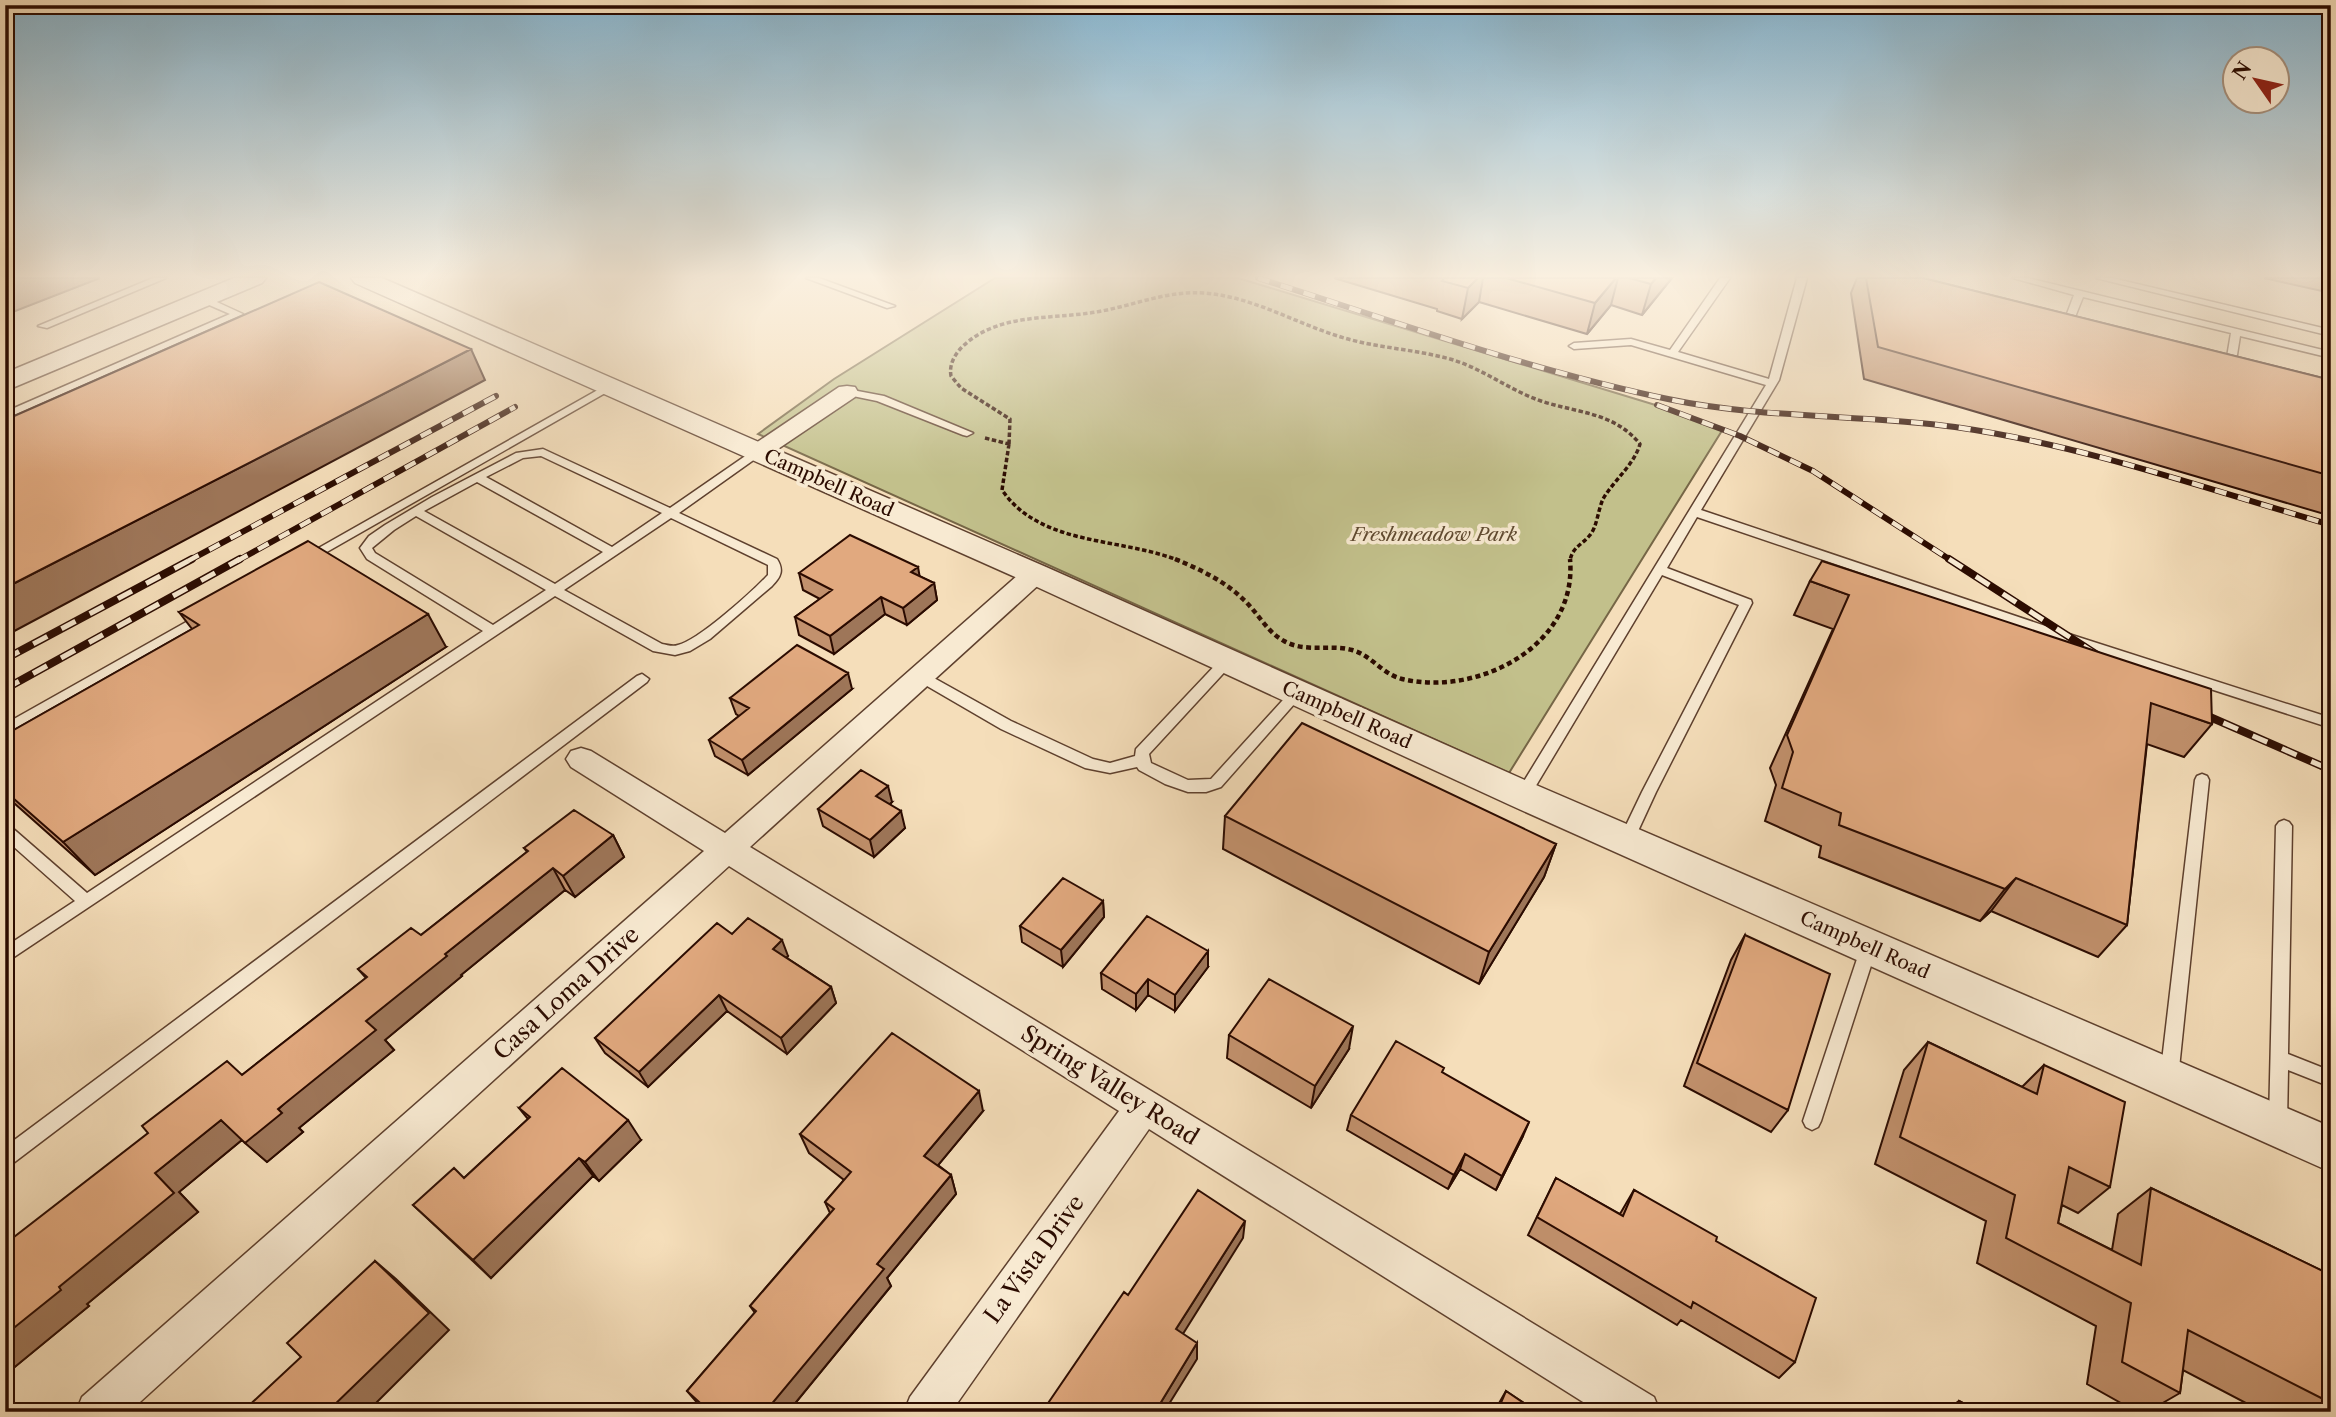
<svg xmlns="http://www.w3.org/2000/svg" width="2336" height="1417" viewBox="0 0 2336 1417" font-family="'Libre Caslon Text',serif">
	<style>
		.green { fill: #c2c08b; stroke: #766646; stroke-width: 2 }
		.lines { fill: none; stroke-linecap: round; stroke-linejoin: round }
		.service-casing { stroke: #5e402e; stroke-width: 3 }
		.minor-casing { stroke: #5e402e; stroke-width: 3 }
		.tertiary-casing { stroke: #5e402e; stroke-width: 3 }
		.path-far1 { stroke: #2b0b00; stroke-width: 3.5; stroke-dasharray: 4.5 2.5; stroke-linecap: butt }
		.path { stroke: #2b0b00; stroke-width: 4.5; stroke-dasharray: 5 3.5; stroke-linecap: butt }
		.service { fill: #f8ead2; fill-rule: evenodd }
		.minor { fill: #f8ead2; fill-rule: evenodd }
		.tertiary { fill: #f8ead2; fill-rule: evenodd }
		.rail-far1-casing { stroke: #2b0b00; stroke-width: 6 }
		.rail-casing { stroke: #2b0b00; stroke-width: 8 }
		.rail-far1 { stroke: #f8ead2; stroke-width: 4.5; stroke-dasharray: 12; stroke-linecap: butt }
		.rail { stroke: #f8ead2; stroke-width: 5; stroke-dasharray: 16; stroke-linecap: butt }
		.wall { fill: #c2916d; stroke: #2b0b00; stroke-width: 2 }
		.shaded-wall { fill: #9e7659; stroke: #2b0b00; stroke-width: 2 }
		.building { fill: #e1a97f; stroke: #2b0b00; stroke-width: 2 }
		.labels { text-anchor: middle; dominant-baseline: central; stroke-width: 7; stroke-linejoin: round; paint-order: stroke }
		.street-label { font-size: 19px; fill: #2b0b00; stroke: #f8ead2 }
		.park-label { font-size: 19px; font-style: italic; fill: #604a31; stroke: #f8ead2 }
		.near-street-label { font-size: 23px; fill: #2b0b00; stroke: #f8ead2 }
	</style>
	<rect width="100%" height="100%" fill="#f5deba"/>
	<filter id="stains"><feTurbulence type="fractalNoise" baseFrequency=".00286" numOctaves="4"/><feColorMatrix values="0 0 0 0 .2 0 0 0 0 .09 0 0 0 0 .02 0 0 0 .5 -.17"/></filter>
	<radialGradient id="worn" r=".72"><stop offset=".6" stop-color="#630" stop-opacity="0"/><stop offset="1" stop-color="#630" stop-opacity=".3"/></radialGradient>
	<path class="green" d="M995 278H1238L1662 407 1723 429 1509 773 758 434 834 379Z"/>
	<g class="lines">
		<g class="service-casing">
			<path id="service" d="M153 278H166L47 328 38 326Z
				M806 278H819L895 306 887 308Z
				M1720 278H1730L1678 352 1769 379 1797 278H1807L1779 380 1701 510 2075 636 2331 718V728L2065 642 1697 517 1667 568 1751 600 1752 603 1656 792 1632 844 1627 846 1622 844 1619 840 1642 792 1739 605 1662 575 1528 799H1518L1516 795 1518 791 1766 385 1631 345 1574 349 1569 346 1574 343 1631 339 1670 350Z
				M2013 278H2028L2331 352V358L2240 336 2236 361 2235 363H2227L2215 358 2220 355 2227 357 2231 333 2083 297 2075 317 2087 322 2082 325 2066 321 2065 319 2074 295Z
				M2096 278H2112L2331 330V336Z
				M200 297H206L243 314 5 419V412L230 314 200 301Z
				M610 383 614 384V388L311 561 307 562 301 558Z
				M847 389 884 396 973 433 967 436 963 435 877 401 843 394 842 392Z
				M543 449 670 508 754 450H762V454L679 513 777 559C784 570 781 577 772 586L710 639 690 651 675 655 653 651 555 596 5 963V947L75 901 5 839V824L10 826 87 893 483 631 367 559 360 548 369 536 385 525 432 497 516 453ZM541 456 662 513 612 547 486 477 523 458ZM477 482 603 552 555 584 424 511ZM416 516 546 590 493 625 375 553 372 548 394 530ZM671 518 768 565V575C753 591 698 641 678 645 673 647 667 645 662 644L564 590Z
				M204 612 211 616 209 619 5 736V724Z
				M1227 656 1232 658 1234 661 1232 664 1149 754 1151 763 1188 780 1211 779 1292 690H1302L1304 693 1221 787 1206 792H1188L1165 784 1139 770 1137 767 1110 773 1085 768 1001 729 915 679 913 676 920 671 925 673 1011 721 1093 759 1110 763 1135 756 1136 749 1222 658Z
				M642 674 649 679 647 682 12 1164 5 1167V1147L637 676Z
				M2202 774 2207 776 2209 780 2178 1078 2175 1084 2169 1086 2163 1084 2160 1078 2195 780 2197 776Z
				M2284 820 2289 822 2292 826 2288 1054 2331 1071V1087L2288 1070 2287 1122 2284 1128 2278 1131 2272 1128 2269 1122 2276 826 2279 822Z
				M1869 940 1875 942 1877 947 1821 1121 1818 1127 1812 1130 1806 1127 1803 1121 1861 947 1863 942Z"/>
		</g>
		<g class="minor-casing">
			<path id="minor" d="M847 386 855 387 858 392 855 397 766 457H750L747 452 750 447 839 387Z
				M1035 566 1044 568 1048 574 1044 580 750 847 1654 1397 1660 1412H1599L1149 1129 951 1412H904L910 1397 1119 1111 729 866 129 1412H76L82 1397 704 851 571 767 566 759 571 751 581 748 591 751 725 833 1026 568Z"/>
		</g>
		<g class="tertiary-casing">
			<path id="tertiary" d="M234 278H266L262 283 5 391V373Z
				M351 278H382L1046 567 1536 785 2331 1127V1172L1510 805 1024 581 355 283Z"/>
		</g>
		<path class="path-far1" d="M985 438 1009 444
			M1009 444 1002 490C1041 547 1121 537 1180 561
			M1009 444 1010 419 961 388 951 376C949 365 954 356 961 348 997 312 1050 320 1096 312 1133 306 1167 290 1205 293 1253 297 1295 323 1341 337 1376 348 1414 349 1450 359 1482 368 1509 390 1541 401 1577 413 1614 412 1640 444 1634 465 1614 480 1603 499 1598 510 1597 527 1590 535 1582 545 1572 547 1570 561"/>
		<path class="path" d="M1175 559C1199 569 1225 581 1244 600 1258 613 1267 632 1284 641 1305 653 1330 644 1352 650 1371 655 1382 674 1402 679 1478 697 1578 646 1570 559"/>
		<use href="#service" class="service"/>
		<use href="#minor" class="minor"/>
		<use href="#tertiary" class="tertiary"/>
		<g class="rail-far1-casing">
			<path id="rail-far1" d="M1258 278C1393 321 1529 370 1668 399 1763 419 1860 414 1955 427 2083 445 2207 489 2331 525
				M1657 405 1740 436 1813 471 1952 561
				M188 561 496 396
				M237 561 515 407"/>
		</g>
		<g class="rail-casing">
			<path id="rail" d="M1949 559 2102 658
				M5 659 192 559
				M5 689 240 559
				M2194 710 2331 770"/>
		</g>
		<use href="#rail-far1" class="rail-far1"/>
		<use href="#rail" class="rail"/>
	</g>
	<path class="wall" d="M1334 278H1672L1642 315 1611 305 1587 334 1479 302 1462 319 1437 311V309Z
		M1857 278H1923L2331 380V516L1864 379 1851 293Z
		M2264 278H2331V293Z
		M799 573 919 576 934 583 937 600 907 625 885 614 834 654 799 635 795 617 820 599 803 590Z
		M1810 581 2212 724 2184 757 2147 744 2127 925 2098 957 1991 911 1980 921 1819 857 1821 846 1765 821 1776 785 1770 768 1833 629 1794 615Z
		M179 612 446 647 95 875 5 795V735L192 629Z
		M852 689 748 775 715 756 709 740 739 716 736 714 730 698Z
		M892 802 890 804 905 828 874 857 823 826 818 809Z
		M1225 816 1556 844 1544 877 1479 984 1223 849Z
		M613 835 624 857 575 897 565 890 461 975 462 976 385 1040 394 1050 299 1128 303 1132 267 1162 242 1140 179 1192 198 1212 87 1304 89 1306 5 1375V1244L242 1075 366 978 358 969 421 935 527 852 524 848Z
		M1103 901 1104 917 1063 967 1022 942 1020 926Z
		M732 934 788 956 787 958 831 987 836 1003 787 1054 727 1011 648 1087 605 1053 595 1038Z
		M1745 935 1788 1110 1771 1132 1684 1086 1731 960Z
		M1208 967 1175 1011 1148 995 1136 1010 1102 989 1101 973Z
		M1229 1035 1349 1049 1311 1108 1227 1058Z
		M1928 1042 2022 1087 2044 1065 2110 1187 2078 1213 2062 1205 2058 1223 2112 1250 2118 1214 2151 1188 2331 1275V1412H2263L2183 1370 2180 1393 2147 1412H2137L2087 1384 2096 1326 1977 1263 1986 1221 1875 1164 1904 1070Z
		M1443 1073 1523 1136 1496 1190 1460 1169 1448 1189 1347 1130 1351 1115Z
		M519 1108 641 1140 599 1181 593 1176 491 1278 413 1205 464 1178 528 1119Z
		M983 1111 938 1165 951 1175 956 1194 887 1278 891 1286 788 1412H706L700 1406 687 1391 755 1313 750 1306 830 1213 825 1202 844 1180 809 1153 800 1134Z
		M1556 1178 1620 1214 1634 1190 1716 1241 1795 1362 1779 1378 1681 1320 1677 1325 1528 1235Z
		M1506 1391 1537 1412H1494Z
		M1959 1401 1980 1412H1944Z"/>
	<path class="shaded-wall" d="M5 278H100L5 315Z
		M1478 278H1483L1479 302 1462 319 1468 288Z
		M1616 278H1618L1611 305 1587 334 1595 303Z
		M1656 278H1672L1642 315 1651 284Z
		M471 349 485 380 5 636V588Z
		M918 567 921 584 911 572Z
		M934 583 937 600 907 625 903 608Z
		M881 597 885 614 834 654 830 636Z
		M428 614 446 647 95 875 63 842Z
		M848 673 852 689 748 775 742 760Z
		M888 786 892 802 880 813 876 796Z
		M901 811 905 828 874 857 870 840Z
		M613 835 624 857 575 897 563 876Z
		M1556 844 1544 877 1479 984 1489 952Z
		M553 868 565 890 461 975 462 976 385 1040 394 1050 299 1128 303 1132 267 1162 245 1143 366 1021 445 954Z
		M2016 878 1991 911 1980 921 2005 889Z
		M1103 901 1104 917 1063 967 1061 950Z
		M782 940 788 956 779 965 773 949Z
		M1208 951V967L1175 1011V995Z
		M1148 979V995L1136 1010V994Z
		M831 987 836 1003 787 1054 781 1038Z
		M719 995 727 1011 648 1087 639 1072Z
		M1353 1026 1349 1049 1311 1108 1315 1086Z
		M979 1091 983 1111 930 1175 924 1156Z
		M221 1120 243 1139 179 1192 198 1212 87 1304 89 1306 5 1375V1335L59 1287 155 1173Z
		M628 1120 641 1140 599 1181 585 1162Z
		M1529 1122 1523 1136 1496 1190 1502 1176Z
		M1465 1154 1460 1169 1448 1189 1454 1175Z
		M579 1158 593 1176 491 1278 473 1260Z
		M951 1175 956 1194 887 1278 891 1286 788 1412H765L877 1264Z
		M1245 1221 1243 1238 1176 1345V1329Z
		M375 1261 396 1279 449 1330 367 1412H331L329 1410Z
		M1197 1343V1359L1164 1412H1155Z"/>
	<path class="building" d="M1441 278H1478L1468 288 1442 281 1444 278Z
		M1506 278H1616L1595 303Z
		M1629 278H1656L1651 284Z
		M1866 278H1923L2331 380V476L1878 347Z
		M319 282 471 349 5 588V420Z
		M850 535 918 567 911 572 934 583 903 608 881 597 830 636 795 617 832 590 799 573Z
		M308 541 428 614 63 842 5 791V735L199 625 179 612Z
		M1822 561 2211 689 2212 724 2151 703 2127 925 2016 878 2005 889 1839 825 1841 813 1782 788 1793 752 1787 735 1849 595 1810 581Z
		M797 645 848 673 742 760 709 740 749 708 730 698Z
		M1302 723 1556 844 1489 952 1225 816Z
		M861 770 888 786 876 796 901 811 870 840 818 809Z
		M574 810 613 835 563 876 553 868 445 954 447 956 366 1021 376 1030 278 1109 282 1113 245 1143 221 1120 155 1173 174 1193 59 1287 61 1290 5 1335V1244L148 1133 142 1126 227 1061 242 1075 367 977 358 969 411 928 421 935 528 851 524 848Z
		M1063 878 1103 901 1061 950 1020 926Z
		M1147 916 1208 951 1175 995 1148 979 1136 994 1101 973Z
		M748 918 782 940 773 949 831 987 781 1038 719 995 639 1072 595 1038 717 923 732 934Z
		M1745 935 1830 974 1788 1110 1697 1063Z
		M1269 979 1353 1026 1315 1086 1229 1035Z
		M892 1033 979 1091 924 1156 951 1175 877 1264 884 1269 765 1412H710L687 1391 756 1311 750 1306 834 1209 825 1202 851 1172 800 1134Z
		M1396 1041 1444 1068 1442 1072 1529 1122 1502 1176 1465 1154 1454 1175 1351 1115Z
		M1928 1042 2037 1094 2044 1065 2125 1102 2110 1187 2069 1167 2058 1223 2141 1265 2151 1188 2331 1275V1403L2188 1330 2180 1393 2122 1362 2131 1303 2006 1238 2015 1195 1900 1137Z
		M562 1068 628 1120 585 1162 579 1158 473 1260 413 1205 454 1168 464 1178 530 1117 519 1108Z
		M1556 1178 1623 1216 1634 1190 1717 1237 1716 1241 1816 1298 1795 1362 1693 1302 1691 1308 1537 1217Z
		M1198 1190 1245 1221 1176 1329 1197 1343 1155 1412H1042L1124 1292 1128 1295Z
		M375 1261 429 1313 329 1410 331 1412H242L301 1357 287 1343Z
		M1506 1391 1537 1412H1497Z
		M1959 1401 1980 1412H1958Z"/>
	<linearGradient id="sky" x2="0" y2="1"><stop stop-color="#89b7d1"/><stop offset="0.58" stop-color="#faf0e0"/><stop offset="1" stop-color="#faf0e0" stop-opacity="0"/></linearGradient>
	<rect width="2336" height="476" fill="url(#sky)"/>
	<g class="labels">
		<g class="street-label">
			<text transform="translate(829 483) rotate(24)">Campbell Road</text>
			<text transform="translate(1347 715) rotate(24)">Campbell Road</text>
			<text transform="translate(1865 945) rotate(24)">Campbell Road</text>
		</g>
		<g class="park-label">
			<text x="1434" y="534">Freshmeadow Park</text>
		</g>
		<g class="near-street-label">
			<text transform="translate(566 993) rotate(-42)">Casa Loma Drive</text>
			<text transform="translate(1110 1085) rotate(32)">Spring Valley Road</text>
			<text transform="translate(1034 1259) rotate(-54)">La Vista Drive</text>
		</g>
	</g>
	<rect width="2336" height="1417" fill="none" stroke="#f5deba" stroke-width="28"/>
	<rect x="7" y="7" width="2322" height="1403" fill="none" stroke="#2b0b00" stroke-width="3.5"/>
	<rect x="14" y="14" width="2308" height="1389" fill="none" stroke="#2b0b00" stroke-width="2"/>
	<g transform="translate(2256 80) rotate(304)"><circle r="33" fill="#f8ead2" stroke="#a6917e" stroke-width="2"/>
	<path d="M0-5L12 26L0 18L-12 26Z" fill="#8f2418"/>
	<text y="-10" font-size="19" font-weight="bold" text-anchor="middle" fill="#2b0b00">N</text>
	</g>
	<rect width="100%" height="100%" filter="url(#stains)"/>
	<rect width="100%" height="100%" fill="url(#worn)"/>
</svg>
